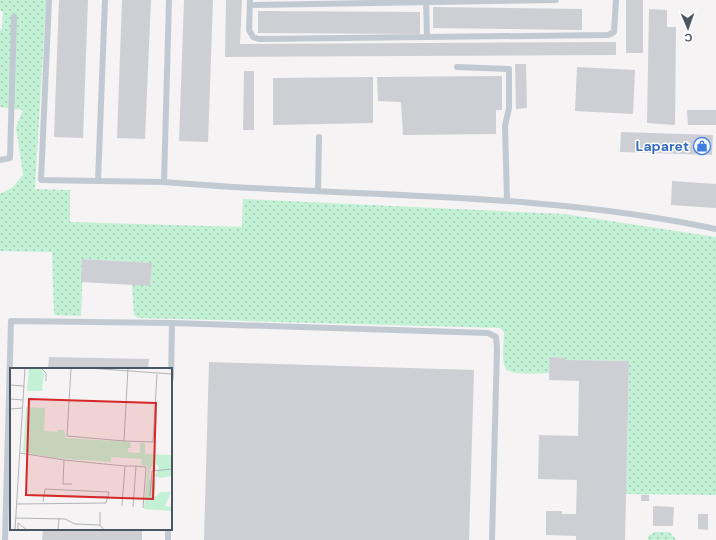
<svg xmlns="http://www.w3.org/2000/svg" width="716" height="540" viewBox="0 0 716 540" font-family="'DM Sans',sans-serif">
	<style>
		.grass { fill: url(#grass-dots) }
		.building { fill: #cdcfd5 }
		.lines { fill: none; stroke-linecap: round; stroke-linejoin: round }
		.service { stroke: #c1cad2; stroke-width: 6 }
		.labels { text-anchor: middle; dominant-baseline: central; stroke-width: 3; stroke-linejoin: round; paint-order: stroke }
		.shop-label { font-size: 14px; font-weight: bold; fill: #366cbe; stroke: #fff; text-anchor: end }
		.inset-road { fill: none; stroke: #b1b4b9; stroke-width: 1 }
		.view { fill: #d62828; fill-opacity: 0.15; stroke: #d62828; stroke-width: 2 }
		.inset-edge { fill: none; stroke: #4a5661; stroke-width: 2 }
	</style>
	<defs>
		<pattern id="grass-dots" width="8" height="8" patternUnits="userSpaceOnUse"><rect width="8" height="8" fill="#c3f1d5"/><path d="M2 2h.1M6 6h.1" fill="none" stroke="#a0c6b0" stroke-width="1.8" stroke-linecap="round"/></pattern>
	</defs>
	<rect width="100%" height="100%" fill="#f5f3f3"/>
	<path class="grass" d="M0 0H46L35 189 70 190V222L242 227 243 199 564 214 716 237V495L626 494 629 361 566 360V358L550 357V373C541 373 512 376 506 369 501 364 504 339 504 332L500 328 138 318 134 315 132 285H150L151 263 83 259 81 316 54 315 52 252 0 251V194L13 187 23 175 16 127 23 110 0 107V30L2 28 3 12 0 10Z
		M655 532H669L677 540H648V536Z"/>
	<path class="building" d="M59 0H88L83 138 54 137Z
		M122 0H151L145 139 117 138Z
		M184 0H213L208 142 179 141Z
		M226 0H242L240 44 616 42V55L225 57Z
		M626 0H643V53H626Z
		M433 7 582 9V30L433 28Z
		M649 9 667 10V27H676L675 125 647 123Z
		M258 11 420 12V34L258 33Z
		M515 64H526L527 108 516 109Z
		M577 67 635 70 633 114 575 111Z
		M244 71H254V130H243Z
		M502 76V110H496V134L403 135 401 102 378 101 377 77Z
		M373 77V123L273 125V78Z
		M687 110H716V125H688Z
		M621 132 713 135 712 155 620 152Z
		M672 181 716 184V208L671 205Z
		M82 259 152 263 150 286 81 282Z
		M49 357 149 359 148 369H48Z
		M550 357 566 358V360L629 361 625 540H576V536L546 535V511H562V514H576L577 480 538 479 539 435 578 436 579 381 549 380Z
		M209 362 474 370 469 540H204Z
		M641 495H649V501H641Z
		M653 506 674 507 673 526H653Z
		M698 514H708V530L698 529Z
		M43 529H142V540H42Z"/>
	<g class="lines">
		<path class="service" d="M49 0 41 180 98 181
			M105 0 98 181 164 182
			M169 0 164 182C348 198 535 190 716 229
			M250 0 249 30 253 37 259 39 608 35 614 32 616 0
			M426 0 427 37
			M250 5 556 0
			M457 67 509 69V108L505 126 507 200
			M0 160 10 158 14 17
			M318 191 319 137
			M171 378 172 323 488 333 496 337 497 348 492 540
			M5 540 11 321 172 323
			M168 540V529"/>
	</g>
	<defs>
		<g id="shop-ring" transform="scale(0.9)"><circle r="9.5" fill="#fff" stroke="#3f7fe0" stroke-width="1.5"/><path d="M-5-2.5h2.3a2.7 3.5 0 0 1 5.4 0H5L5.5 6h-11ZM-1.5-2.5h3a1.5 2.3 0 0 0-3 0Z" fill="#3f7fe0"/></g>
	</defs>
	<g fill-rule="evenodd">
		<use href="#shop-ring" x="702" y="146"/>
	</g>
	<g class="labels">
		<g class="shop-label">
			<text x="689" y="146">Laparet</text>
		</g>
	</g>
	<g transform="translate(10 368)">
		<rect width="162" height="162" fill="#f5f3f3"/>
		<path d="M19 0H29L34 5 32 23H17ZM16 39 35 40 34 63 47 64 48 62H54L56 70 120 74 121 80H118V84L130 85V75H135V86L162 87V108L150 110 145 108 149 99 145 96 140 100 139 111 146 113 144 130 151 124H161L155 138 162 139V143L134 141 138 98 131 97 132 91 101 89V94L44 90 13 84Z" fill="#c3f1d5"/>
		<path class="inset-road" d="M31 0 36 5V13M61 0 57 68 114 73 118 0M78 0 162 6M0 17 14 18M0 31 13 32M0 41 13 40M114 73 143 74 147 6M10 85 54 92 115 98 112 138M54 92 53 116H62M115 98H126L123 139M126 98 136 99 133 140M34 127 99 129M140 128 142 103 162 101M7 136 96 135 99 124 35 121 33 134M6 150 55 151 65 156 90 157 94 162M90 157V144M5 162 15 0M8 162V155L17 162M48 162 49 150"/>
		<path class="view" d="M19 31 146 35 143 131 16 127Z"/>
		<rect width="162" height="162" class="inset-edge"/>
	</g>
	<g transform="translate(688 28) rotate(178)" stroke="#ffffff" stroke-width="3" paint-order="stroke">
	<path d="M0-3L7 15L0 10L-7 15Z" fill="#4a5661"/>
	<text y="-6" font-size="11" font-weight="bold" text-anchor="middle" fill="#4a5661">С</text>
	</g>
</svg>
